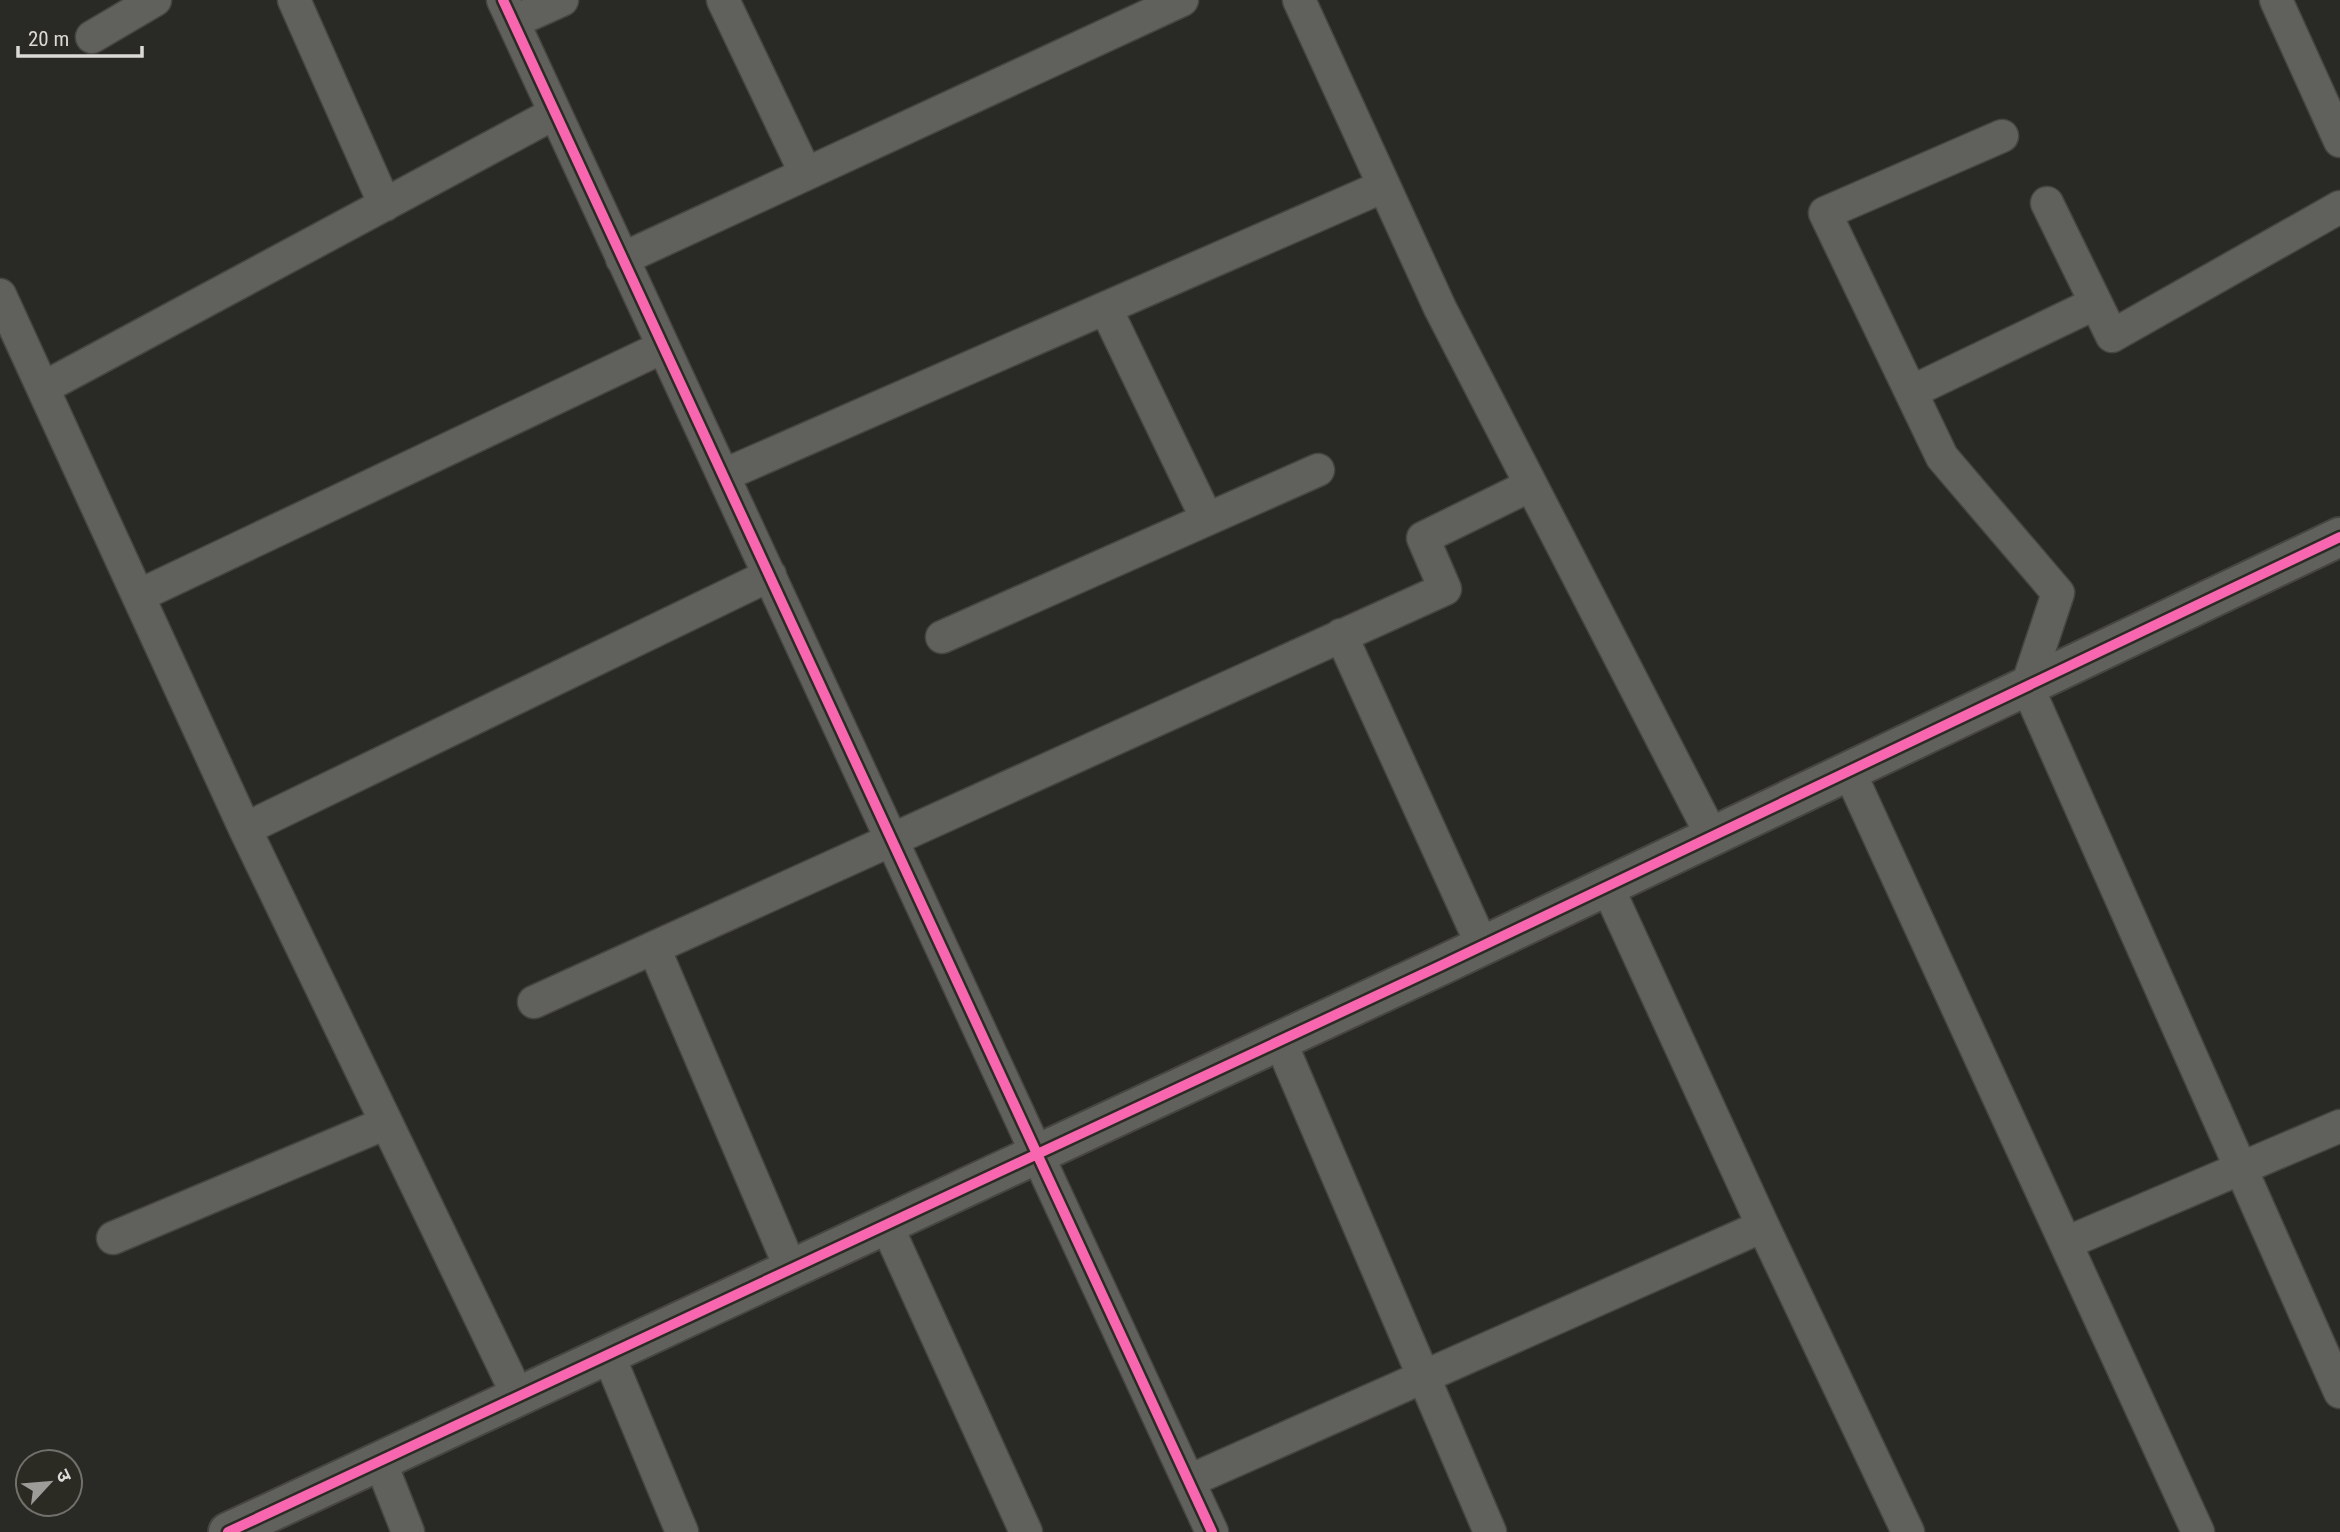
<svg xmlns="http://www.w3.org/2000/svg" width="2340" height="1532" viewBox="0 0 2340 1532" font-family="'Roboto Condensed','Noto Sans Devanagari',sans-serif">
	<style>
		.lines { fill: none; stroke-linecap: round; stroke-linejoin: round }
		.minor-casing { stroke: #464542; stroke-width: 35 }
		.tertiary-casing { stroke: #464542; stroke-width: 42 }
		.minor { stroke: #60605c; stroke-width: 32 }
		.tertiary { stroke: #60605c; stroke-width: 38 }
		.cycleway-casing { stroke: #2b2a23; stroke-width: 15 }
		.cycleway { stroke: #f766af; stroke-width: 10 }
	</style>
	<rect width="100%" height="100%" fill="#292925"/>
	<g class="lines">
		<g class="minor-casing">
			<path id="minor" d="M294 0 385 205
				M503 0 1212 1532
				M723 0 806 174
				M1299 0 1440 308 1712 836
				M2276 0 2340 141
				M513 22 562 0
				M92 37 155 0
				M2002 136 1825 213 1942 457 2058 593 2027 686 2340 1392
				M2047 203 2112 336 2340 207
				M622 259 1182 0
				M0 295 245 829 518 1396
				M1106 309 1207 519
				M43 388 555 113
				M1911 392 2096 303
				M724 475 1384 186
				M138 596 663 347
				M1341 635 1482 945
				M942 637 1318 470
				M1849 771 2198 1532
				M245 829 770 575
				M1607 886 1763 1226 1908 1532
				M654 948 791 1269
				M534 1002 1445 589 1423 538 1531 485
				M1280 1041 1490 1532
				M886 1224 1026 1532
				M113 1238 386 1123
				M2066 1243 2340 1126
				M608 1354 682 1532
				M380 1461 408 1532
				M1189 1481 1763 1226"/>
		</g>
		<g class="tertiary-casing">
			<path id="tertiary" d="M228 1532 1440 966 2340 537"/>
		</g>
		<use href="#minor" class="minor"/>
		<use href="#tertiary" class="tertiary"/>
		<g class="cycleway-casing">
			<path id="cycleway" d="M503 0 1212 1532
				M228 1532 1440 966 2340 537"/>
		</g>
		<use href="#cycleway" class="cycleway"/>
	</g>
	<g transform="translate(49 1483) rotate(64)"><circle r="33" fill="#2b2a23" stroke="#71706b" stroke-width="2"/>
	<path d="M0-5L12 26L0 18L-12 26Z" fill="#9d9c98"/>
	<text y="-10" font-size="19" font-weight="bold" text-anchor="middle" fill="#dbdad6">उ</text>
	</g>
	<path d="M18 46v10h124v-10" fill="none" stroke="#dbdad6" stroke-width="3.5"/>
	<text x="28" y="46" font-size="21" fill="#dbdad6" stroke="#2b2a23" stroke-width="5" paint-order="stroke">20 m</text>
</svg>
